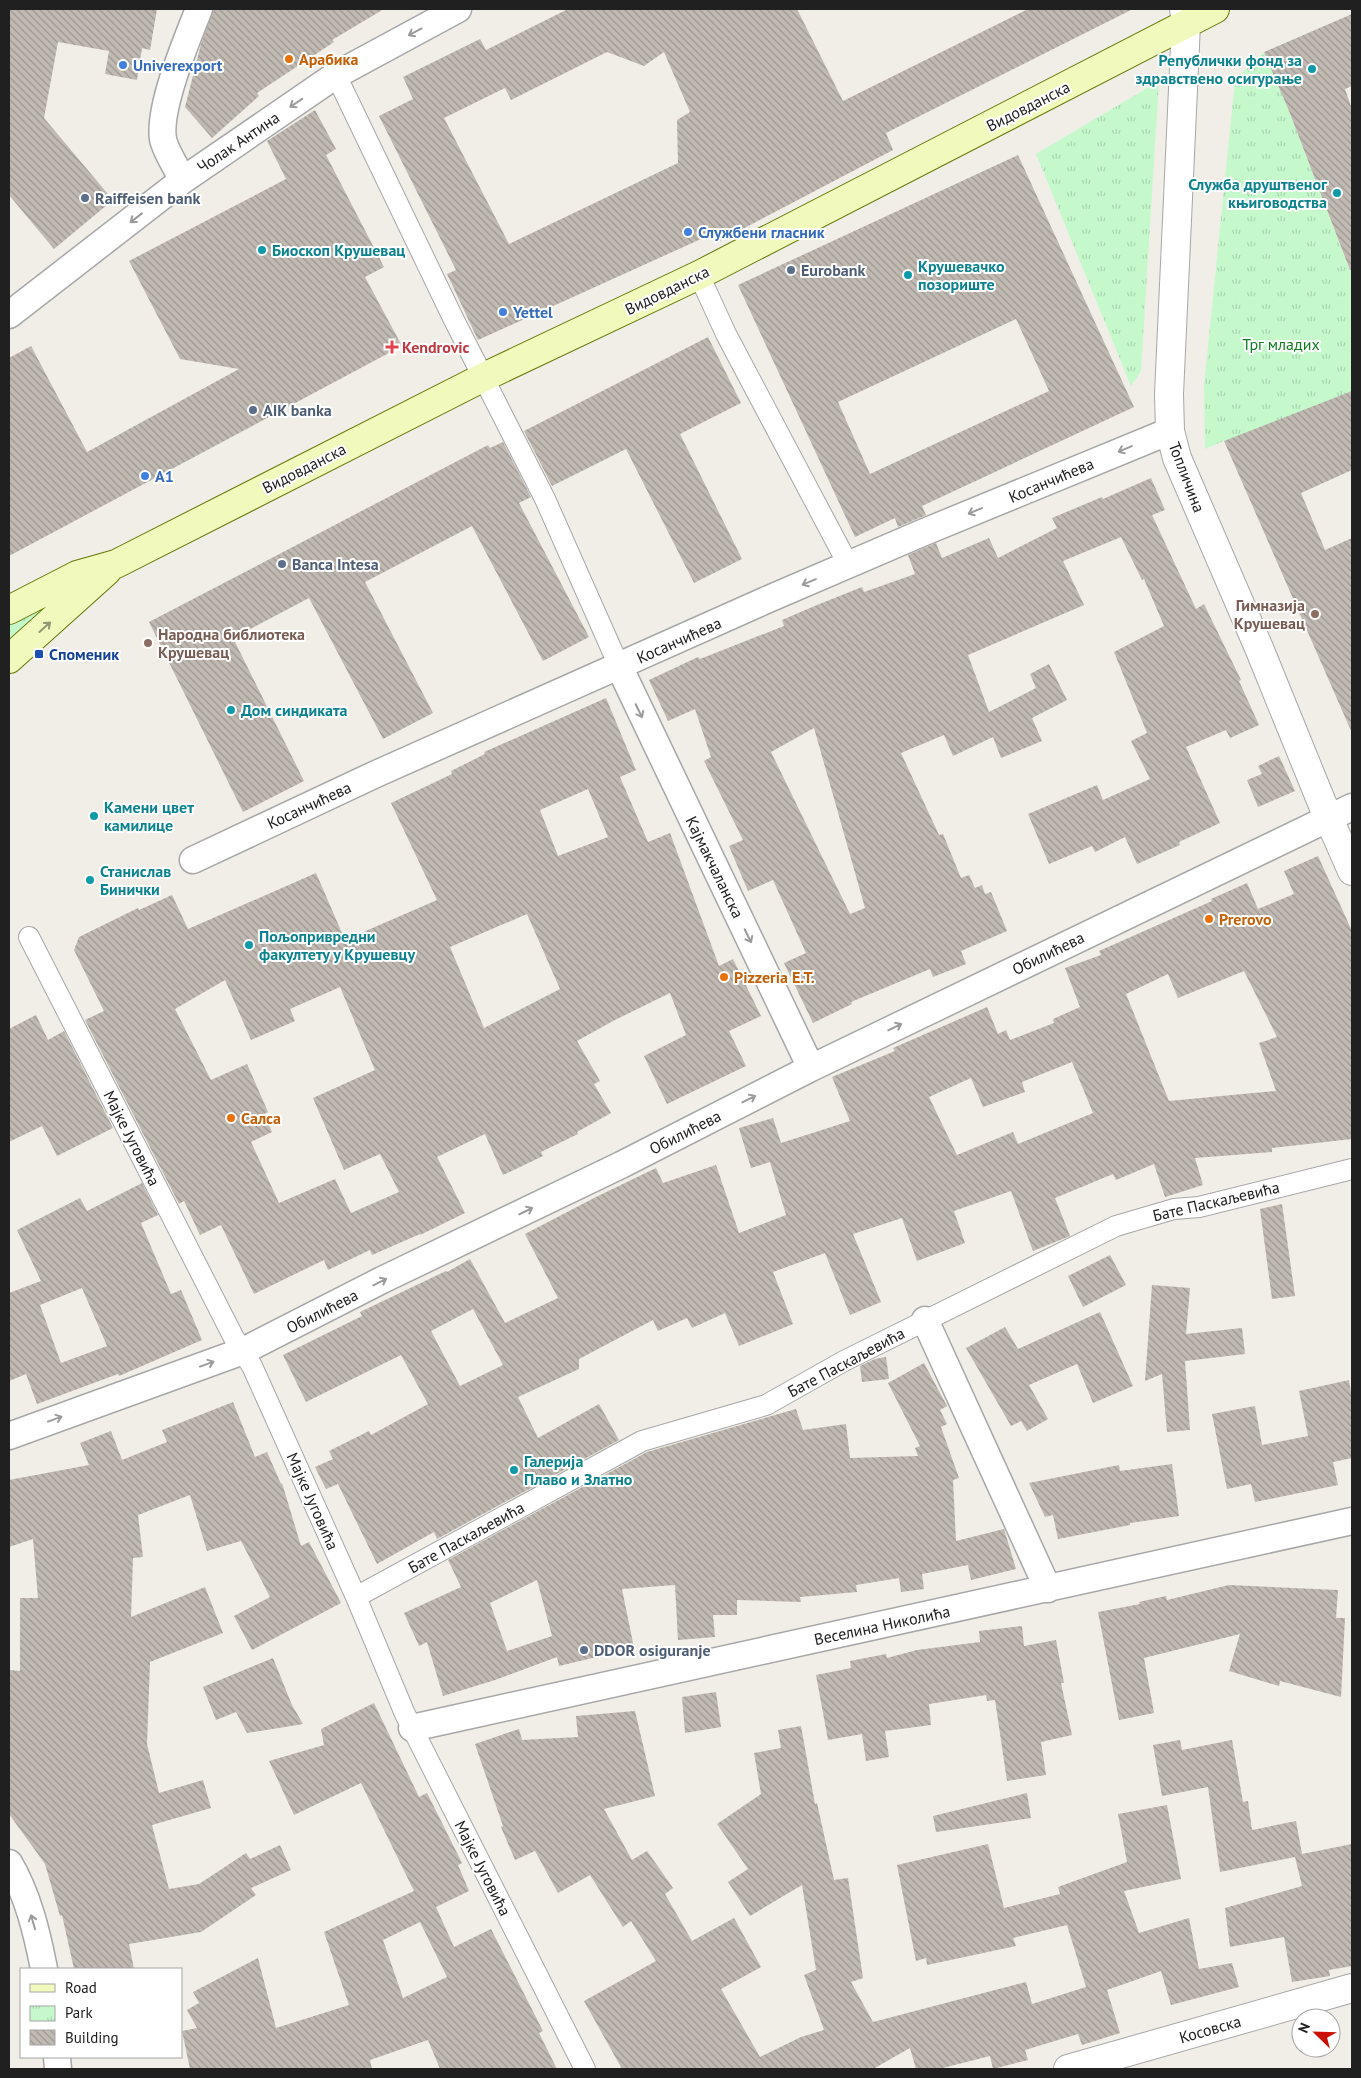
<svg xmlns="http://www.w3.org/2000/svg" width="1361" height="2078" viewBox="0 0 1361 2078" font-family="'PT Sans',sans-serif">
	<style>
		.park { fill: url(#park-tufts) }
		.building { fill: url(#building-back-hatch); fill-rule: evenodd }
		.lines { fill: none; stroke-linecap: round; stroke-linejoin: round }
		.pedestrian-casing { stroke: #a7a7a7; stroke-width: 22 }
		.minor-casing { stroke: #a7a7a7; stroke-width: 29 }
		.tertiary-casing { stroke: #a7a7a7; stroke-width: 30 }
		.secondary-casing { stroke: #647806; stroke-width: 30 }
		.pedestrian { stroke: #fff; stroke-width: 20 }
		.minor { stroke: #fff; stroke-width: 26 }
		.tertiary { stroke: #fff; stroke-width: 28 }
		.secondary { stroke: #f2f9bc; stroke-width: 28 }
		.oneway { stroke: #9b9b9b }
		.oneway2 { stroke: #949776 }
		.food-dot { fill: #e8710a; stroke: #fff; stroke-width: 2 }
		.shop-dot { fill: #3f7fe0; stroke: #fff; stroke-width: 2 }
		.culture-dot { fill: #0f9aa8; stroke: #fff; stroke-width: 2 }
		.service-dot { fill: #5c6f8a; stroke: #fff; stroke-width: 2 }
		.health-dot { fill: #e0444e; stroke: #fff; stroke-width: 2 }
		.education-dot { fill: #8d6e63; stroke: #fff; stroke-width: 2 }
		.transit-dot { fill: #1a4fb4; stroke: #fff; stroke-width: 2 }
		.labels { text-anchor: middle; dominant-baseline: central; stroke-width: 4; stroke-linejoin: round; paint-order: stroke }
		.food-label { font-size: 16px; font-weight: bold; fill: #c56008; stroke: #fff; text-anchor: start }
		.culture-label { font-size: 16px; font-weight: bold; fill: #0d838f; stroke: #fff; text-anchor: start }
		.shop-label { font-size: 16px; font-weight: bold; fill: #366cbe; stroke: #fff; text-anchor: start }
		.street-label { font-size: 16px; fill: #202020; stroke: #fff }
		.service-label { font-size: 16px; font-weight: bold; fill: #4e5e75; stroke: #fff; text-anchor: start }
		.park-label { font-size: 16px; fill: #0d7f1e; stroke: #fff }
		.health-label { font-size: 16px; font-weight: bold; fill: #be3a42; stroke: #fff; text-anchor: start }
		.education-label { font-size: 16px; font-weight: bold; fill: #785e54; stroke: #fff; text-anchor: end }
		.transit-label { font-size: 16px; font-weight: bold; fill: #164399; stroke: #fff; text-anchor: start }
	</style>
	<defs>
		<pattern id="park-tufts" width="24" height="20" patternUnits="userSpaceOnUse" patternTransform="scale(1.25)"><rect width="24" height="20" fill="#c5f9cc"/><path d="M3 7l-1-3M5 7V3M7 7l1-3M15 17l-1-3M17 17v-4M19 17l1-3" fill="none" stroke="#a9d5af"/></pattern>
		<pattern id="building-back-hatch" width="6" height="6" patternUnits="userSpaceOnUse" patternTransform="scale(1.25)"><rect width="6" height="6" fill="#c1bab3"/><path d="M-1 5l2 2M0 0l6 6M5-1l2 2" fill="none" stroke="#9c9791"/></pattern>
	</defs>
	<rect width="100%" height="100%" fill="#f0eee7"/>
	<path class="park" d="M1264 52 1289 111 1352 276V397L1224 441 1205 449 1204 386 1235 80Z
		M1159 81 1141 371 1131 386 1036 154Z
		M39 608 41 611 37 619 9 645V620Z"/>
	<path class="building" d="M9 9H157L150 50 142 48 137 80 105 74 109 51 58 42 44 118 113 200 54 249 9 195Z
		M214 9H384L332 40 334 42 257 93 259 96 212 138 185 107 201 44Z
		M568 9H797L843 101 1028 9H1133L886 133 893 150 716 243 712 234 478 340 447 274 456 270 379 116 413 99 403 77 480 39 486 50ZM607 52 644 66 664 52 690 112 677 120 678 163 509 244 444 118 505 88 511 100Z
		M1352 14V86L1345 89 1352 109V270H1350L1289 111 1264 52Z
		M315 110 336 149 326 155 384 267 365 277 402 346 9 556V358L31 346 87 452 239 369 180 359 129 261 286 179 267 141Z
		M1018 155 1134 407 922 506 926 515 898 527 895 518 855 537 738 285ZM1016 319 1049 391 870 474 838 402Z
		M708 337 741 403 680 434 742 559 694 583 626 449 552 486 524 431Z
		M1352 391V470L1301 493 1325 550 1352 538V733L1224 441Z
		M503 442 531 497 519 503 589 637 543 661 472 526 365 582 433 713 383 739 309 598 233 638 304 781 243 812 149 622 488 445 490 448Z
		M1151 478 1165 510 1152 515 1196 609 1204 604 1241 680 1239 681 1259 725 1230 738 1226 730 1186 747 1220 823 1179 842 1180 845 1137 864 1125 837 1095 852 1092 846 1049 864 1028 814 1097 785 1103 800 1150 779 1131 741 1147 733 1114 652 1164 626 1144 579 1142 580 1121 537 1063 561 1084 605 968 655 989 712 1036 688 1030 674 1049 664 1067 700 1032 718 1042 741 1001 758 993 737 953 756 944 735 901 753 939 835 943 834 961 878 969 875 975 888 982 885 985 894 991 892 1007 931 961 951 966 964 933 977 930 969 851 1002 852 1004 813 1023 784 963 806 953 773 880 748 891 729 846 743 840 704 761 711 757 695 709 668 721 649 680 698 657 700 659 784 626 782 620 817 605 862 587 864 592 915 574 908 555 936 543 942 558 989 538 998 558 1057 528 1052 518 1102 497 1103 499ZM814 728 865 908 850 914 771 752Z
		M606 698 636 770 620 777 648 842 670 833 719 966 733 959 761 1016 729 1031 746 1066 667 1104 644 1056 686 1035 670 993 613 1021 577 1041 600 1081 594 1084 611 1113 577 1132 578 1134 541 1152 543 1156 503 1175 485 1134 437 1157 465 1213 420 1235V1234L372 1255 370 1250 328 1270 324 1260 254 1294 221 1225 200 1235 184 1201 179 1204 85 1020 104 1011 74 950 79 937 138 908 139 910 172 895 188 929 316 873 345 940 437 900 391 803 452 774 451 771 485 754 484 752ZM588 789 608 837 558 856 540 810ZM527 914 560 989 484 1028 450 947ZM225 980 251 1040 295 1021 290 1009 340 987 375 1070 313 1098 344 1170 380 1154 399 1192 351 1213 335 1179 279 1203 251 1142 272 1132 264 1114 268 1112 247 1064 211 1080 175 1009Z
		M1279 756 1295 791 1258 807 1247 780 1262 774 1258 766Z
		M1318 856 1352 931V1139L1272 1148V1152L1195 1158 1203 1185 1165 1197 1154 1164 1116 1180 1113 1174 1055 1198 1070 1236 1033 1251 1011 1191 954 1211 965 1243 917 1261 902 1218 853 1234 881 1302 850 1315 825 1253 773 1272 793 1324 739 1346 725 1313 692 1328 687 1318 658 1331 653 1320 579 1359V1369L518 1397 538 1438 599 1404 619 1440 437 1539 434 1532 377 1564 338 1484 326 1489 315 1467 333 1459 329 1451 369 1431 371 1435 428 1404 401 1355 306 1402 283 1355 362 1316 360 1312 446 1271 447 1272 470 1259 505 1323 558 1298 525 1234 596 1197 656 1168 663 1183 716 1165 739 1233 786 1215 770 1162 751 1168 739 1128 773 1118 781 1143 850 1121 832 1077 895 1051 893 1048 987 1007 998 1034 1006 1030 1010 1040 1054 1023 1053 1019 1080 1007 1065 968 1101 955 1099 951 1212 901 1211 899 1247 883 1258 909 1294 894 1284 871ZM1244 971 1277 1037 1259 1043 1276 1091 1169 1101 1126 994 1168 974 1178 998ZM1072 1062 1093 1113 1018 1144 1013 1132 957 1155 929 1097 971 1078 983 1107 1025 1092 1022 1082ZM473 1309 503 1365 460 1386 431 1331Z
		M36 1015 48 1040 64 1031 113 1128 57 1156 42 1126 9 1142V1029Z
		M142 1183 158 1215 141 1223 171 1294 181 1290 202 1340 119 1376 118 1374 37 1404 26 1374 9 1381V1293L41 1281 17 1230 80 1198 87 1211ZM82 1288 107 1346 61 1363 40 1305Z
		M1282 1204 1295 1296 1272 1299 1260 1209Z
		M1110 1255 1126 1285 1083 1307 1068 1276Z
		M1152 1285 1190 1288 1186 1334 1242 1328 1245 1354 1185 1361 1190 1430 1167 1432 1162 1374 1145 1381Z
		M1100 1312 1133 1386 1093 1403 1077 1364 1029 1385 1048 1419 1027 1431 1021 1421 1011 1426 966 1348 1005 1327 1018 1349Z
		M886 1357 889 1379 862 1382 860 1366 875 1359Z
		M924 1363 947 1406 940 1410 947 1424 941 1427 959 1478 953 1480 956 1541 1004 1529 1016 1569 971 1580 968 1565 922 1574 924 1589 901 1592 899 1578 856 1585 857 1592 800 1597 801 1602 737 1600V1615H713L715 1637 678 1640 675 1585 622 1589 634 1648 559 1666 557 1657 495 1680 443 1696 427 1642 419 1646 404 1613 461 1587 448 1560 647 1452 796 1409 803 1430 846 1424 850 1458 918 1456 915 1448 920 1446 888 1383ZM537 1580 552 1636 507 1651 490 1603Z
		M1349 1380 1352 1399V1458L1333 1462 1338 1485 1255 1502 1251 1484 1227 1489 1212 1414 1255 1406 1262 1445 1308 1436 1299 1391Z
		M233 1402 255 1457 267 1452 281 1484 282 1483 301 1546 309 1542 341 1603 252 1650 234 1616 270 1597 241 1541 207 1551 190 1495 138 1515 143 1557 133 1558 131 1617 205 1587 223 1633 150 1662 147 1744 159 1793 203 1780 211 1808 152 1825 169 1889 199 1884 246 1853 250 1859 280 1845 291 1870 251 1888 256 1895 201 1932 129 1944 134 1969H74L62 1915 60 1916 45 1864 9 1814V1670L20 1671V1598H38L33 1539 9 1547V1480L89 1465 80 1443 111 1431 122 1460 167 1442 162 1430Z
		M1172 1464 1179 1516 1130 1523V1525L1058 1539 1053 1515 1045 1517 1029 1483 1119 1465 1120 1471Z
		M1229 1585 1338 1590 1336 1618H1345L1341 1697 1280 1681 1279 1686 1229 1671 1240 1634 1144 1658 1154 1713 1119 1720 1098 1612 1140 1604 1139 1602 1166 1596 1167 1600Z
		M1022 1626 1024 1646 1056 1640 1064 1683H1061L1072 1735 1041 1742 1046 1775 1007 1781 995 1700 987 1701 986 1695 929 1704 931 1725 885 1731 889 1757 866 1761 862 1734 828 1740 816 1675 851 1668 850 1661 886 1654 887 1658 917 1650 980 1642 979 1631Z
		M273 1658 292 1705 303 1724 247 1733 236 1712 216 1720 203 1687Z
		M716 1692 721 1727 685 1733 682 1697Z
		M374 1703 419 1797 427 1793 462 1863 458 1865 469 1891 436 1907 454 1947 491 1929 543 2031 539 2033 557 2069H440L428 2040 370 2060 372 2069H190L182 2031 197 2028 187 2010 199 2003 193 1992 258 1958 276 2028 349 2005 324 1932 414 1891 361 1783 294 1815 269 1761 324 1745 321 1729ZM420 1922 447 1977 403 1998 383 1940Z
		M635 1711 655 1796 604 1809 632 1860 647 1851 673 1888 665 1894 692 1941 734 1918 761 1967 721 1989 760 2057 801 2037 824 2030 804 1975 816 1970 802 1885 750 1916 728 1882 748 1869 717 1824 761 1794 754 1753 781 1748 778 1730 801 1726 815 1804 817 1803 834 1880 848 1878 863 1978 851 1982 873 2022 1026 1982 1032 2004 1086 1987 1067 1925 1013 1938 1016 1946 927 1965 926 1958 916 1961 897 1865 988 1844 1004 1908 1060 1894 1058 1887 1127 1862 1118 1814 1167 1805 1181 1879 1124 1891 1139 1933 1189 1918 1199 1969 1232 1963 1239 1987 1171 2005 1161 1971 1107 1990 1120 2033 1082 2045 1078 2034 1025 2050 1028 2060 993 2069 990 2056 939 2069H916L910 2048 873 2069H622L584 2001 656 1961 631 1921 623 1927 590 1875 558 1893 535 1851 515 1860 501 1827 503 1826 475 1744 519 1729 522 1740 578 1737 576 1716Z
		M1180 1740 1182 1750 1232 1740 1243 1802 1248 1801 1252 1830 1296 1821 1302 1854 1352 1844V1966L1329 1970 1330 1976 1292 1982 1284 1937 1230 1947 1225 1908 1302 1886 1295 1857 1220 1872 1208 1787 1162 1796 1153 1745Z
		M1027 1793 1031 1818 936 1832 933 1816Z"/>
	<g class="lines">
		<g class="pedestrian-casing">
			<path id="pedestrian" d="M336 75 453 318 545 499 619 666
				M699 275 726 334 849 566
				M29 937 234 1338 252 1366 356 1597 405 1714 585 2069
				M356 1597 642 1441 766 1405 844 1361 1116 1226 1174 1209 1199 1207 1352 1169"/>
		</g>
		<g class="minor-casing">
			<path id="minor" d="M183 180C177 169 165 150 163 139 158 108 187 39 199 9
				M9 315 183 180 336 75 458 9
				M619 666 811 1068
				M193 860 376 774 764 601 922 533 1170 431
				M925 1320 1048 1589
				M9 1436 243 1351 382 1280 621 1165 811 1068 1352 807
				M412 1728 1352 1521
				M9 1863C28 1895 37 1933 44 1969
				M57 2057 58 2069"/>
		</g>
		<g class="tertiary-casing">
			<path id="tertiary" d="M1184 9 1186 24 1169 394 1170 431 1177 458 1259 648 1322 803 1352 871
				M1068 2069 1352 1988"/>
		</g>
		<g class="secondary-casing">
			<path id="secondary" d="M9 610 77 575 116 564 484 377 699 275 1215 9
				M9 659 107 571"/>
		</g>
		<use href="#pedestrian" class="pedestrian"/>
		<use href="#minor" class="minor"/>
		<use href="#tertiary" class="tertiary"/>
		<use href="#secondary" class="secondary"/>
	</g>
	<defs><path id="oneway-shaft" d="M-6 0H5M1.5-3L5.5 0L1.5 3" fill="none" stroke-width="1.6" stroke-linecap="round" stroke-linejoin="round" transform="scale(1.25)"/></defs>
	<g class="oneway">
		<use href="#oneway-shaft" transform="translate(415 32) rotate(152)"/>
		<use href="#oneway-shaft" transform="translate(296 103) rotate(146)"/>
		<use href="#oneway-shaft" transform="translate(136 218) rotate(142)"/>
		<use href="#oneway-shaft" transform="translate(1125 449) rotate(157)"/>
		<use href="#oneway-shaft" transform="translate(975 511) rotate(157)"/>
		<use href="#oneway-shaft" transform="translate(809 582) rotate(157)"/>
		<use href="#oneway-shaft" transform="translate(639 711) rotate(64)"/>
		<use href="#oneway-shaft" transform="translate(748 936) rotate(64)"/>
		<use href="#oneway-shaft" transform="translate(895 1027) rotate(-26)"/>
		<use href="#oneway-shaft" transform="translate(749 1099) rotate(-27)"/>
		<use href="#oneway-shaft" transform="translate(526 1211) rotate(-26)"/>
		<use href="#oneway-shaft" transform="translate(380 1282) rotate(-27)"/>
		<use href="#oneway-shaft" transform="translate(207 1364) rotate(-20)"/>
		<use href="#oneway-shaft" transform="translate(55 1419) rotate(-20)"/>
		<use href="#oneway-shaft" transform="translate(33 1922) rotate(-106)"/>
	</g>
	<use class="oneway2" href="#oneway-shaft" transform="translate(45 627) rotate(-42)"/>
	<g class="food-dot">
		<circle cx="289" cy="59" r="5"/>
		<circle cx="1209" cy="919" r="5"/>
		<circle cx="724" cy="977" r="5"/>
		<circle cx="231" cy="1118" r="5"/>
	</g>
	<g class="shop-dot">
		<circle cx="123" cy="65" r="5"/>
		<circle cx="688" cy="232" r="5"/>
		<circle cx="503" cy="312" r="5"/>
		<circle cx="145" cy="476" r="5"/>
	</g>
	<g class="culture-dot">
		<circle cx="1312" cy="69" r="5"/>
		<circle cx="1337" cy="193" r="5"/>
		<circle cx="262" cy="250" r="5"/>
		<circle cx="908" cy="275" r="5"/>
		<circle cx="231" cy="710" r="5"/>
		<circle cx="94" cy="816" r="5"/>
		<circle cx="90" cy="880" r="5"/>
		<circle cx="249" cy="945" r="5"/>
		<circle cx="514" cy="1470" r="5"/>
	</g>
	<g class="service-dot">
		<circle cx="85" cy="198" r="5"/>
		<circle cx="791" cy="270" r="5"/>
		<circle cx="253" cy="410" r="5"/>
		<circle cx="282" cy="564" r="5"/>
		<circle cx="584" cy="1650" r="5"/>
	</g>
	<path class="health-dot" d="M389.5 339.5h5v5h5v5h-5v5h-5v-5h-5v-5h5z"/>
	<g class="education-dot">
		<circle cx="1315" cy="614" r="5"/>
		<circle cx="148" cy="643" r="5"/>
	</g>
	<rect class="transit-dot" x="34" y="649" width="10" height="10" rx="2.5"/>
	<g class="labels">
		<g class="food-label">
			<text x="299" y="59">Арабика</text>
			<text x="1219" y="919">Prerovo</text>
			<text x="734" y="977">Pizzeria E.T.</text>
			<text x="241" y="1118">Салса</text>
		</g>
		<g class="culture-label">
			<text x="1302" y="60" text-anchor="end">Републички фонд за<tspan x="1302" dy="18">здравствено осигурање</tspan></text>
			<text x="1327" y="184" text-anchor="end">Служба друштвеног<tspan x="1327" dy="18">књиговодства</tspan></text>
			<text x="272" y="250">Биоскоп Крушевац</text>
			<text x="918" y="266">Крушевачко<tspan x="918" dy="18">позориште</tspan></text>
			<text x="241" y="710">Дом синдиката</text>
			<text x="104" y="807">Камени цвет<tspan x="104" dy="18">камилице</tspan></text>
			<text x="100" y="871">Станислав<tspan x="100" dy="18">Бинички</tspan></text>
			<text x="259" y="936">Пољопривредни<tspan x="259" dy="18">факултету у Крушевцу</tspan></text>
			<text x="524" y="1461">Галерија<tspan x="524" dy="18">Плаво и Златно</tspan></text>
		</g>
		<g class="shop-label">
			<text x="133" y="65">Univerexport</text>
			<text x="698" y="232">Службени гласник</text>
			<text x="513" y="312">Yettel</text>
			<text x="155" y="476">A1</text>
		</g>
		<g class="street-label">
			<text transform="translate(1028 106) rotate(-27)">Видовданска</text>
			<text transform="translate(238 142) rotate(-34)">Чолак Антина</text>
			<text transform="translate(667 290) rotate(-26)">Видовданска</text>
			<text transform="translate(304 468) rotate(-27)">Видовданска</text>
			<text transform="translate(1187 477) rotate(69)">Топличина</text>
			<text transform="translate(1051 480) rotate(-23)">Косанчићева</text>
			<text transform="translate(679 640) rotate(-24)">Косанчићева</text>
			<text transform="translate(309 805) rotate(-25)">Косанчићева</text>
			<text transform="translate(715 867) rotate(64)">Кајмакчаланска</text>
			<text transform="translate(1048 953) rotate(-26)">Обилићева</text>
			<text transform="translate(685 1132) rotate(-27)">Обилићева</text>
			<text transform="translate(132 1138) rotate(63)">Мајке Југовића</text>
			<text transform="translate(1216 1201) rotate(-13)">Бате Паскаљевића</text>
			<text transform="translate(322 1311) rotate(-27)">Обилићева</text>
			<text transform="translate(846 1362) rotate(-28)">Бате Паскаљевића</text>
			<text transform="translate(313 1501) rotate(66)">Мајке Југовића</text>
			<text transform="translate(466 1537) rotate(-29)">Бате Паскаљевића</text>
			<text transform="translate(882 1625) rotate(-12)">Веселина Николића</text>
			<text transform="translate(483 1868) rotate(63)">Мајке Југовића</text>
			<text transform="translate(1210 2029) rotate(-16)">Косовска</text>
		</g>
		<g class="service-label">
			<text x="95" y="198">Raiffeisen bank</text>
			<text x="801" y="270">Eurobank</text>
			<text x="263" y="410">AIK banka</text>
			<text x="292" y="564">Banca Intesa</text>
			<text x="594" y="1650">DDOR osiguranje</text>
		</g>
		<g class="park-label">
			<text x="1281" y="344">Трг младих</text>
		</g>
		<g class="health-label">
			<text x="402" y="347">Kendrovic</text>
		</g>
		<g class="education-label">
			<text x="1305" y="605">Гимназија<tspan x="1305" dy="18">Крушевац</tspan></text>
			<text x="158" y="634" text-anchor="start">Народна библиотека<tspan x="158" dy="18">Крушевац</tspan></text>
		</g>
		<g class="transit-label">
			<text x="49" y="654">Споменик</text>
		</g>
	</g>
	<rect width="1361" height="2078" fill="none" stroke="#202020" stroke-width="20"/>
	<rect x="20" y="1968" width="162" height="90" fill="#ffffff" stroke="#a6a6a6"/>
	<rect x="30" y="1984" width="25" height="8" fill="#f2f9bc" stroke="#a6a6a6"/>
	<text x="65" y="1993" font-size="15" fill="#202020">Road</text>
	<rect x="30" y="2006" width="25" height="15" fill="url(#park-tufts)" stroke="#a6a6a6"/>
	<text x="65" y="2018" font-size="15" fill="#202020">Park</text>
	<rect x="30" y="2030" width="25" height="15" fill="url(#building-back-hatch)" stroke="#a6a6a6"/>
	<text x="65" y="2043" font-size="15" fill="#202020">Building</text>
	<g transform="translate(1316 2033) rotate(293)"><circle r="24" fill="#ffffff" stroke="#a6a6a6"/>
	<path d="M0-4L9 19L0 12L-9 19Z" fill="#cd0f03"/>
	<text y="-8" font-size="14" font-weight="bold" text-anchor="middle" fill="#202020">N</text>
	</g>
</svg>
